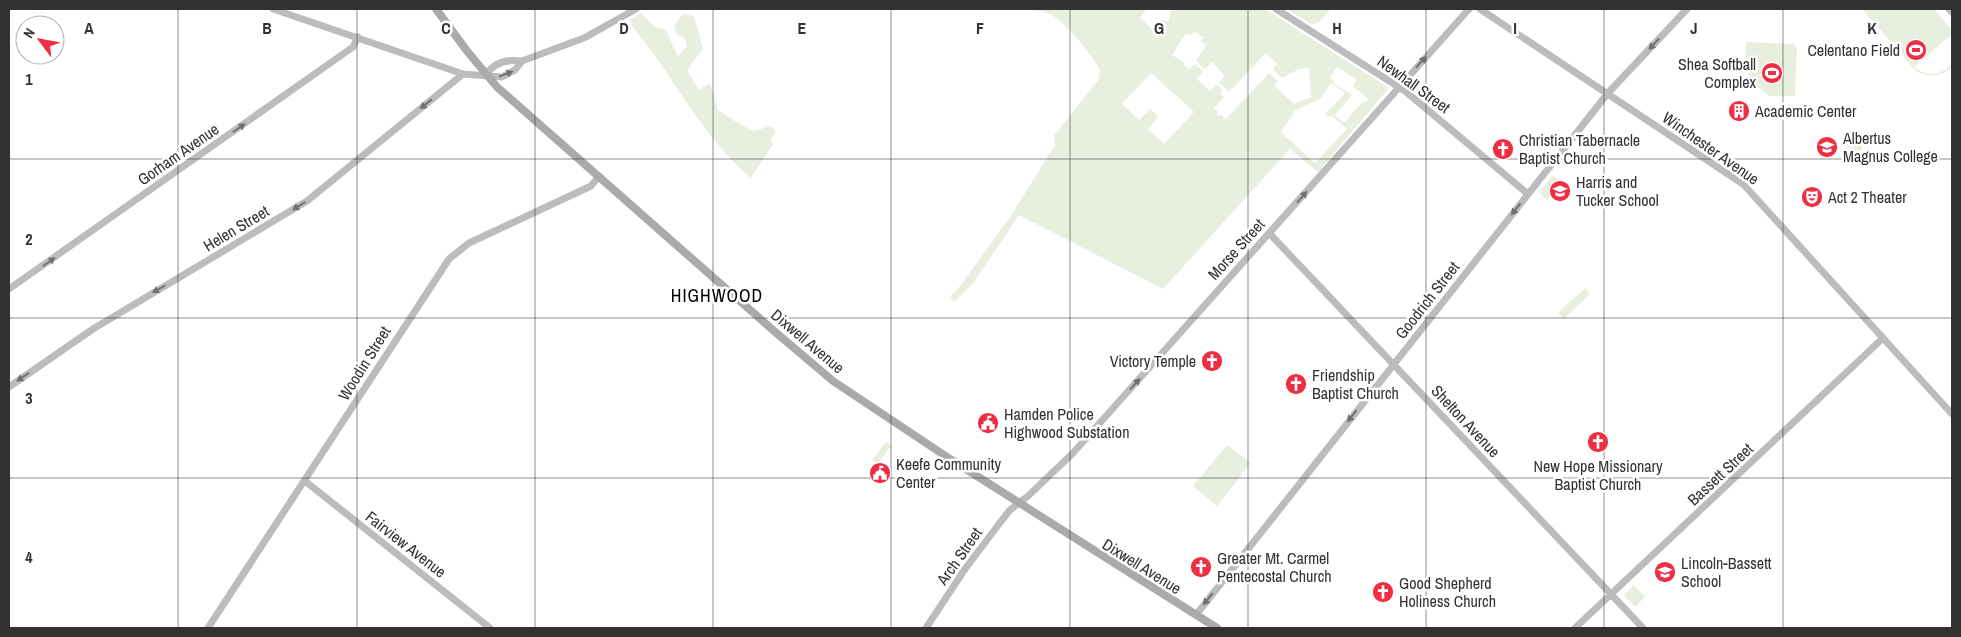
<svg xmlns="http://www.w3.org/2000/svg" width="1961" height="637" viewBox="0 0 1961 637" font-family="'Archivo Narrow',sans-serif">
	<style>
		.green { fill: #e8efdf; fill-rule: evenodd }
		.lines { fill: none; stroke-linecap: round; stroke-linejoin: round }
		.secondary { stroke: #bcbcbc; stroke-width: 7 }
		.primary { stroke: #aaa; stroke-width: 8 }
		.oneway { fill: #707070 }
		.grid { fill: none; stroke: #323232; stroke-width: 1; stroke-opacity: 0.55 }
		.labels { text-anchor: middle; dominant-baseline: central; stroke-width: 5; stroke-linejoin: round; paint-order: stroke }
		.poi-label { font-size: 16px; fill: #323232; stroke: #fff; text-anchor: start }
		.street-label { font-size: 16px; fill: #323232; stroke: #fff }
		.neighbourhood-label { font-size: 18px; letter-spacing: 1px; fill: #000; stroke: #fff }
		.grid-label { font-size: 16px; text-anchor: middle; font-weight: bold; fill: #323232; stroke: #fff; stroke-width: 5; stroke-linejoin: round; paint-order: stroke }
	</style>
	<rect width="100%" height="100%" fill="#fff"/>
	<path class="green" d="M1026 9H1147L1140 18 1156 33 1162 20 1168 21 1172 9H1265L1389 88 1318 172 1290 149 1163 289 1019 215 974 282 954 302 950 297 960 286 1010 217 1055 145 1054 136 1098 80 1100 69C1089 52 1069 26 1053 16 1045 10 1035 11 1026 9ZM1194 32 1203 37 1201 41 1206 45 1196 61 1205 69 1212 62 1225 76 1219 82 1229 92 1266 53 1277 64 1273 69 1282 78 1299 69 1309 68 1311 97 1294 104 1274 85 1278 81 1269 73 1226 119 1220 114 1218 116 1217 114 1218 112 1214 108 1224 97 1220 93 1223 90 1217 85 1210 91 1197 79 1203 71 1195 64 1189 69 1184 65 1185 63 1172 55 1186 33 1191 35ZM1337 67 1357 80 1353 86 1368 99 1365 103 1363 101 1344 123 1335 115 1352 95 1333 83 1334 81 1330 78ZM1151 73 1194 112 1164 144 1148 129 1158 117 1150 109 1139 120 1122 104ZM1331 83 1345 93 1325 114 1329 117 1331 115 1347 129 1315 163 1283 134 1281 131 1293 115V111L1320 99Z
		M1287 9H1331L1318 23 1311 24Z
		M1862 9H1934L1952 30V34L1914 67C1926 77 1942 76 1952 63V67C1942 77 1929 78 1916 71Z
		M641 13 655 27 666 30 678 57 687 46 684 37 677 35 674 26 683 14 694 16 703 49 687 70 699 90 710 83 718 110 738 123 754 131 770 126 776 131 770 141 773 144 751 178C711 144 684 98 654 54 646 43 636 33 629 20Z
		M1746 42 1794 44 1797 48 1795 96H1770L1754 84 1745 67Z
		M1853 136 1863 148 1856 155 1845 143Z
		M1553 175 1562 183 1547 200 1539 193Z
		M1585 288 1590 294 1564 319 1558 313Z
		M886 442 893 447 892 449 889 448 878 464 872 460Z
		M1227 445 1251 463 1217 506 1193 486Z
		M1634 585 1645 597 1635 607 1624 595Z"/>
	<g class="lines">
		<path class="secondary" d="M273 9 463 74 502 77 515 70 522 61
			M1276 9 1405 91 1528 194
			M1480 9 1743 184 1952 414
			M1949 9 1952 12
			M486 75C494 62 507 59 522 61L584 38 636 9
			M1269 233 1643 628
			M9 289 353 47 358 37
			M9 387 93 329 307 201 463 74
			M305 481 490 628
			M1196 615 1608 93 1687 9
			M208 628 449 259 469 243 591 186 599 176
			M926 628 965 569 1002 520 1010 510 1028 496 1073 453 1469 9
			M1575 628 1883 338"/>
		<path class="primary" d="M436 9 467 51 497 87 774 331 833 381 950 459 1217 628"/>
	</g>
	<defs><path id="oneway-solid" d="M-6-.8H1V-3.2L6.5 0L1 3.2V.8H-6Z" transform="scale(1.25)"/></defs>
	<g class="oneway">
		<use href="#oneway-solid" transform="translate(1654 44) rotate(133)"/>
		<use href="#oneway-solid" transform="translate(1421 62) rotate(-48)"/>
		<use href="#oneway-solid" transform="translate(506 74) rotate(-21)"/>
		<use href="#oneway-solid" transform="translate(426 104) rotate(141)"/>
		<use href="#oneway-solid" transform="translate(239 128) rotate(-35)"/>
		<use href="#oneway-solid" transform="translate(1302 197) rotate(-49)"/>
		<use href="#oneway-solid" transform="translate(299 206) rotate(148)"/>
		<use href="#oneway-solid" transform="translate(1516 209) rotate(128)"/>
		<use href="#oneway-solid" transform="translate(49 262) rotate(-35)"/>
		<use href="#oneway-solid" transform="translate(159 289) rotate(150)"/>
		<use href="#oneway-solid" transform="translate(23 377) rotate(146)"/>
		<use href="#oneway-solid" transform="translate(1135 384) rotate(-48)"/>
		<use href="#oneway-solid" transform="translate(1352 416) rotate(128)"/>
		<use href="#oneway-solid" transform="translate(1208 599) rotate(128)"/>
	</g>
	<path class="grid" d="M178 9V628M357 9V628M535 9V628M713 9V628M891 9V628M1070 9V628M1248 9V628M1426 9V628M1604 9V628M1783 9V628M9 159H1952M9 318H1952M9 478H1952"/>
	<defs>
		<g id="stadium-disc" transform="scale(1.125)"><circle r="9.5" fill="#ef2d43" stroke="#fff"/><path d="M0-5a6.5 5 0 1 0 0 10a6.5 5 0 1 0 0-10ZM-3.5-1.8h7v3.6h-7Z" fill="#fff"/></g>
		<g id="building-disc" transform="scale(1.125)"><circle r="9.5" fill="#ef2d43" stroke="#fff"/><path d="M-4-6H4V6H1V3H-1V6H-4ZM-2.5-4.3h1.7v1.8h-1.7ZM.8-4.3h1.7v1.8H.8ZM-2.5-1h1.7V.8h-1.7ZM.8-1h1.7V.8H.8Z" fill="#fff"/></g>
		<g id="university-disc" transform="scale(1.125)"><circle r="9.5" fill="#ef2d43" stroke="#fff"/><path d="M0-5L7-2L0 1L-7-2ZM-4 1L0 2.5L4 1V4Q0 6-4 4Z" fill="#fff"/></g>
		<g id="church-disc" transform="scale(1.125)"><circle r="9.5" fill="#ef2d43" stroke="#fff"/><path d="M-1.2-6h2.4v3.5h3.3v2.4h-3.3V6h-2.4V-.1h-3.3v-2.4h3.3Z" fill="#fff"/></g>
		<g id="school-disc" transform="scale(1.125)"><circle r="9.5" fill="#ef2d43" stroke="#fff"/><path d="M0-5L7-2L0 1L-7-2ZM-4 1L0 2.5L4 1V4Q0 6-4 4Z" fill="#fff"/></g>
		<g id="theatre-disc" transform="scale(1.125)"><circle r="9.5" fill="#ef2d43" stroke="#fff"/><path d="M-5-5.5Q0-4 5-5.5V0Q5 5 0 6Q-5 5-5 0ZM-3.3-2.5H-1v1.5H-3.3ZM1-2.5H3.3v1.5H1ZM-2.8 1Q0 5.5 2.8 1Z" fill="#fff"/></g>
		<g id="civic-disc" transform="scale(1.125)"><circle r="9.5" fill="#ef2d43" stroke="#fff"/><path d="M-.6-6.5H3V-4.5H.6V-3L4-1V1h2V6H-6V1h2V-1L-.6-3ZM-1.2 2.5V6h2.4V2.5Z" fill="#fff"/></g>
	</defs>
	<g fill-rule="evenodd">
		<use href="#stadium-disc" x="1916" y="50"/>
		<use href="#stadium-disc" x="1772" y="73"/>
		<use href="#building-disc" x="1739" y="111"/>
		<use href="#university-disc" x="1827" y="147"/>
		<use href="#church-disc" x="1503" y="149"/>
		<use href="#school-disc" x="1560" y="191"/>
		<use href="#theatre-disc" x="1812" y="197"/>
		<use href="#church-disc" x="1212" y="361"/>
		<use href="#church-disc" x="1296" y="384"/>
		<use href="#civic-disc" x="988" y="423"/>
		<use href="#church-disc" x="1598" y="442"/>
		<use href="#civic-disc" x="880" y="473"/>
		<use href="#church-disc" x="1201" y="567"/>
		<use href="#school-disc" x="1665" y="572"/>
		<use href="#church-disc" x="1383" y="592"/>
	</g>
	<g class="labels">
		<g class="poi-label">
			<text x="1900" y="50" text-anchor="end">Celentano Field</text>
			<text x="1756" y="64" text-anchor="end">Shea Softball<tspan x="1756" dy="18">Complex</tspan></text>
			<text x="1755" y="111">Academic Center</text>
			<text x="1843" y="138">Albertus<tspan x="1843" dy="18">Magnus College</tspan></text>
			<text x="1519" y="140">Christian Tabernacle<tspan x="1519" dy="18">Baptist Church</tspan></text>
			<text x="1576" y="182">Harris and<tspan x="1576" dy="18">Tucker School</tspan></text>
			<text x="1828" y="197">Act 2 Theater</text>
			<text x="1196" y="361" text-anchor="end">Victory Temple</text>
			<text x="1312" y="375">Friendship<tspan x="1312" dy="18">Baptist Church</tspan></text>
			<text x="1004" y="414">Hamden Police<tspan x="1004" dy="18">Highwood Substation</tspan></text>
			<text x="896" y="464">Keefe Community<tspan x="896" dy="18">Center</tspan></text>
			<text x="1598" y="466" text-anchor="middle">New Hope Missionary<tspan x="1598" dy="18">Baptist Church</tspan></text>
			<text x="1217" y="558">Greater Mt. Carmel<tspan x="1217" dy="18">Pentecostal Church</tspan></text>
			<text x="1681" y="563">Lincoln-Bassett<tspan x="1681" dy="18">School</tspan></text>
			<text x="1399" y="583">Good Shepherd<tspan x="1399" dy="18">Holiness Church</tspan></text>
		</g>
		<g class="street-label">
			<text transform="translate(1414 84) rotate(36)">Newhall Street</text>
			<text transform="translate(1711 148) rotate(35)">Winchester Avenue</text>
			<text transform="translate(178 154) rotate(-35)">Gorham Avenue</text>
			<text transform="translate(236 228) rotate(-31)">Helen Street</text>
			<text transform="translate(1236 249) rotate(-48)">Morse Street</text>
			<text transform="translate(1427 300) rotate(-52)">Goodrich Street</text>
			<text transform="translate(808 341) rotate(40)">Dixwell Avenue</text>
			<text transform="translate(364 363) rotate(-58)">Woodin Street</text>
			<text transform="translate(1466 421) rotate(47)">Shelton Avenue</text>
			<text transform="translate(1720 474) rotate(-43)">Bassett Street</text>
			<text transform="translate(406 544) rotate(38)">Fairview Avenue</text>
			<text transform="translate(959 556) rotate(-55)">Arch Street</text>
			<text transform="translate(1142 566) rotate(32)">Dixwell Avenue</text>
		</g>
		<g class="neighbourhood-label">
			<text x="717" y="295">HIGHWOOD</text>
		</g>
	</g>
	<g class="grid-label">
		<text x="89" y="34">A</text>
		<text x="267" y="34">B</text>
		<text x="446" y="34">C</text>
		<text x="624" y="34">D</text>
		<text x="802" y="34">E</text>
		<text x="980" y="34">F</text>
		<text x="1159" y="34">G</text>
		<text x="1337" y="34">H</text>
		<text x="1515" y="34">I</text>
		<text x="1694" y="34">J</text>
		<text x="1872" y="34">K</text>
		<text x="29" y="85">1</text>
		<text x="29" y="245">2</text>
		<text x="29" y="404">3</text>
		<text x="29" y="563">4</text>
	</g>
	<rect width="1961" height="637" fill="none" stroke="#323232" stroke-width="20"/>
	<g transform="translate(40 40) rotate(302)"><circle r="24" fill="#ffffff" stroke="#adadad"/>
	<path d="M0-4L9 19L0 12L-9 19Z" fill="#ef2d43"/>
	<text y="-8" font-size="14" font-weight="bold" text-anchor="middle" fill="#323232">N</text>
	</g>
</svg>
